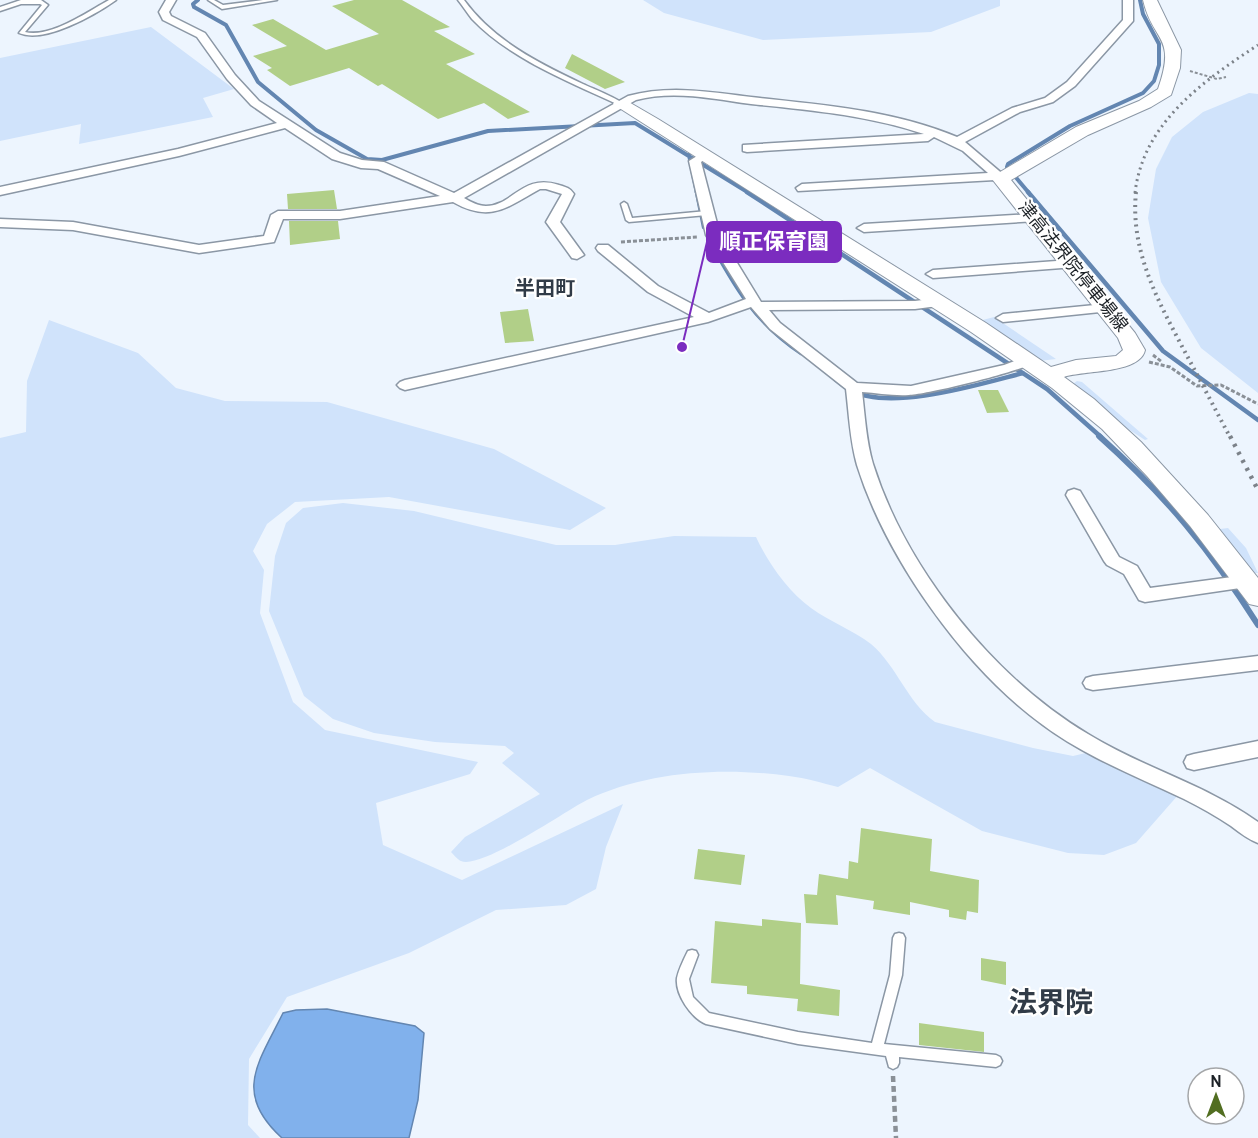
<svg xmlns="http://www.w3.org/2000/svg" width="1258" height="1138" viewBox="0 0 1258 1138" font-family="Overpass,'Noto Sans JP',sans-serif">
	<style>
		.green { fill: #d0e3fb }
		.water { fill: #81b1ec; stroke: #6386b1; stroke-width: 1.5 }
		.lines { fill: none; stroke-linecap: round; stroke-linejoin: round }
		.stream-far2 { stroke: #6386b1; stroke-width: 4 }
		.stream-far1 { stroke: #6386b1; stroke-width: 4.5 }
		.stream { stroke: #6386b1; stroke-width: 6 }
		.building { fill: #b1cf88 }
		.lane-casing { stroke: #8b97a5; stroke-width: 3 }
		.street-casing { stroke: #8b97a5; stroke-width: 3 }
		.secondary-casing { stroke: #8b97a5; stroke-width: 2 }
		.path-far2 { stroke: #8a9097; stroke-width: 2; stroke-dasharray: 3 2; stroke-linecap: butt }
		.path-far1 { stroke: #8a9097; stroke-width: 3; stroke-dasharray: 4 2; stroke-linecap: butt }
		.path { stroke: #8a9097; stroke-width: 4.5; stroke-dasharray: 6 4; stroke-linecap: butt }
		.lane { fill: #fff; fill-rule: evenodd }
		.street { fill: #fff; fill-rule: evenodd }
		.secondary { fill: #fff; fill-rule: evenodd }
		.rail-far2 { stroke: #7c8289; stroke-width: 3; stroke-dasharray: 2 4; stroke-linecap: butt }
		.rail-far1 { stroke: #7c8289; stroke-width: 4; stroke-dasharray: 2 4.5; stroke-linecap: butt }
		.rail { stroke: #7c8289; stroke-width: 4.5; stroke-dasharray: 3 6; stroke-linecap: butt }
		.labels { text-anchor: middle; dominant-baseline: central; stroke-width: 4.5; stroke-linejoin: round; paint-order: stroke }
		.far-street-label { font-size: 18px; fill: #1c2126; stroke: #fff }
		.far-quarter-label { font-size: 20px; font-weight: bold; fill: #313b47; stroke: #fff }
		.near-quarter-label { font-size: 28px; font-weight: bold; fill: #313b47; stroke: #fff }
		.leader { fill: none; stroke: #7b2cbf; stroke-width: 2 }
		.callout-dot { fill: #7b2cbf; stroke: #fff; stroke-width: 2 }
		.callout { fill: #7b2cbf; stroke: #7b2cbf; stroke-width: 2 }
		.callout-label { font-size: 22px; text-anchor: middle; font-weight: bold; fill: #fff }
	</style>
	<rect width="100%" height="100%" fill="#edf5fe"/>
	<path class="green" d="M643 0H1000V6L931 32 763 40 664 13Z
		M151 27 234 89 203 98 213 117 79 144 81 124 0 141V58Z
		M1249 93 1258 94V393L1201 348 1161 282 1148 218 1156 169 1172 137 1203 112Z
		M994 317 1056 359 1039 361 979 321Z
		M49 320 138 353 176 388 225 401 327 402 494 449 606 508 570 530 389 497 295 502 267 524 253 551 264 570 260 613 293 702 325 730 478 762 470 774 376 803 383 845 462 880 623 804 606 847 596 889 566 905 496 910 409 953 287 997 249 1059 248 1125 260 1138H0V438L26 432 27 381Z
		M1077 381 1082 382 1148 439 1145 440 1111 418 1073 384Z
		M343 503 414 511 556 545H615L674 536 756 537C768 563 788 591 811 608 830 622 853 630 871 644 897 666 907 702 935 722L1033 748 1073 756 1090 752 1179 794 1136 843 1104 855 1068 853 982 831 870 768 838 787C822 783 806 778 789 776 723 767 647 771 587 800 565 811 481 870 461 861 458 860 454 855 451 852L465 837 540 794 502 763 514 753 505 746 435 742 374 733 333 719 304 696 269 611 275 556 286 523 303 508Z
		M1228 528 1246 548 1258 573H1253L1220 529Z"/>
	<path class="water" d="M327 1009 415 1026 424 1033 418 1100 409 1138H282C232 1093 259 1062 283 1013L296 1010Z"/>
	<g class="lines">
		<path class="stream-far2" d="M198 0 193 4 194 7 226 25 258 82 316 130 367 159 382 160 488 131 635 123 749 193
			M689 155 697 193
			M1029 193 1007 167 1008 164 1070 126 1143 93 1154 81 1159 65V44L1143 14 1140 0"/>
		<path class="stream-far1" d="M697 192 704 227
			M747 192 1047 389 1101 437
			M1028 192 1163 351 1258 420
			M709 239C735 287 755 322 801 353
			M835 379C840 383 845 387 850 390 890 412 980 384 1023 373"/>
		<path class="stream" d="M1099 436C1166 496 1210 549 1258 625"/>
	</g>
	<path class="building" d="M354 0H402L450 27 434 31 475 54 446 64 530 112 508 119 484 103 438 119 382 84 378 86 349 68 290 86 267 70 272 68 253 56 287 46 252 25 273 19 326 50 379 34 332 6Z
		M572 54 625 82 605 89 565 68Z
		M334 190 337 209H288L287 194Z
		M289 221H338L340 239 290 245Z
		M528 309 534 341 505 343 500 312Z
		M978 390H998L1009 412 987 413Z
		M861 828 932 839 930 871 979 880 978 913 967 911 966 920 949 917V910L910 902V915L873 909 874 901 836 895 838 925 806 923 804 894 817 895 819 874 848 879 849 861 858 863Z
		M698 849 745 855 741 885 694 879Z
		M762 919 801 923 800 984 840 990 839 1016 797 1011 798 999 747 994V986L711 983 715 921 762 926Z
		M981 958 1006 962V985L981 980Z
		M919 1023 984 1032V1052L919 1045Z"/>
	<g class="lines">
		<g class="lane-casing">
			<path id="lane" d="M21 0H41L48 5 25 32C51 38 87 12 109 0H116C95 15 44 44 19 33L42 5 40 4H21L0 11V7Z
				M208 0H214L223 5 263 0H277L222 9Z
				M458 0H464C493 40 538 63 583 84 596 90 612 96 624 104L619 105C570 82 510 59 472 19 467 13 463 6 458 0Z
				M624 202 627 204 632 218 707 211 710 213 707 215 629 222 626 220 621 204Z
				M899 933 903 934 905 938 902 975 884 1044 996 1055 1000 1057 1002 1061 1000 1065 996 1067 899 1057V1063L897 1067 893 1069 889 1067 886 1056 798 1044 706 1024C691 1018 675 994 677 978 679 969 684 959 688 951L692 950 696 951 698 955 689 979 693 997 709 1013 798 1032 872 1043 890 975 893 938 895 934Z"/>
		</g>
		<g class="street-casing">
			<path id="street" d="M166 0H176L169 12 171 16 205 33 235 75 259 101 340 153 362 160 384 162 454 193 628 96C672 84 715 93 760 98 825 105 895 111 957 137L1012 108 1045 98 1067 82 1123 20V0H1133V21L1075 86 1053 102 1020 112 965 142 1005 176 1007 179 1005 182 995 180 798 191 796 188 802 184 988 173 963 151 934 137 928 141 747 152 743 151V145L924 134C868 115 809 110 751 104 713 99 674 90 636 100L464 198C471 202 478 206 486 206 513 206 522 173 559 185 566 187 570 188 574 194L560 222 584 255 577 259 572 258 546 222 562 194 546 189H540C506 208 490 223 453 202L340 219H283L274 242 199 253 73 230 0 227V219L73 222 199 245 264 236 271 215 278 211H340L440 196 378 169 361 168 332 159 285 128 179 156 0 195V187L178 149 277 123 251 105 227 79 197 37 163 20 159 12Z
				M705 151 711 155 701 162 720 235 761 302 915 301 938 298 945 302 938 306 915 309 769 310 780 323 857 383 911 386 1004 365 1028 356 1033 358 1036 361C1028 370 925 395 909 395 893 396 877 393 862 392 865 416 866 441 873 464 906 569 994 678 1088 734 1143 768 1205 784 1258 822V843C1248 839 1240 833 1231 826 1216 816 1200 807 1184 799 1136 776 1086 757 1043 725 964 668 886 558 857 465 850 441 849 414 846 389L770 329 751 307 708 322 405 390 400 388 397 385 400 382 405 380 694 317 648 292 598 251 596 248 598 245H608L658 286 709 313 746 299 706 235 689 161Z
				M1032 214 1037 215 1039 218 1037 221 864 232 857 228 864 224Z
				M1070 260 1077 264 1075 267 933 278 926 274 933 270Z
				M1105 304 1110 305 1112 308 1110 311 1003 322 996 318 1003 314Z
				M1074 489 1080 491 1119 557 1137 566 1150 588 1247 575 1253 576 1256 581 1253 586 1247 587 1145 602 1139 600 1124 574 1107 565 1104 561 1066 495 1068 491Z
				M1258 656V670L1093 690 1086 688 1083 683 1086 678 1093 676Z
				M1258 741V757L1194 770 1187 768 1184 762 1187 756 1194 754Z"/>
		</g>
		<g class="secondary-casing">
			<path id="secondary" d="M1143 0H1157L1181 50 1180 68 1171 95 1151 107 1088 135 1011 180 1135 333 1145 350C1140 374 1084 370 1064 377L1094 399 1141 442 1208 515 1258 578V606L1249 604 1190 526 1147 476 1102 429 1052 388 971 332 613 104 615 101H627L658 119 986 323 1051 367 1076 360 1116 356 1123 350 1118 338 992 179 995 175 1076 127 1139 101 1158 89C1177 35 1153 43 1143 0Z"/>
		</g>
		<path class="path-far2" d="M1190 71 1217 79 1226 77"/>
		<path class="path-far1" d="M621 242 697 237
			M1153 355 1162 362
			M1149 362 1170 367 1197 386 1221 385 1258 404"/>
		<path class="path" d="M893 1076 896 1138"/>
		<use href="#lane" class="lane"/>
		<use href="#street" class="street"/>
		<use href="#secondary" class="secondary"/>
		<path class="rail-far2" d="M1135 193C1143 123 1203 81 1258 45"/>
		<path class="rail-far1" d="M1136 192C1130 251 1158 301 1185 352 1200 380 1215 409 1230 437"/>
		<path class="rail" d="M1230 436 1258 490"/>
	</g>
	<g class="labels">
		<g class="far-street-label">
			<text transform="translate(1072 267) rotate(51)">津高法界院停車場線</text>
		</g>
		<g class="far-quarter-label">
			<text x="545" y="290">半田町</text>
		</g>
		<g class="near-quarter-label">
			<text x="1051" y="1005">法界院</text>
		</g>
	</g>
	<path class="leader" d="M682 347L707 242"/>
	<circle class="callout-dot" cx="682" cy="347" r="6"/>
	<rect class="callout" x="707" y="222" width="134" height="40" rx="6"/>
	<g class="callout-label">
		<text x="774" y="249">順正保育園</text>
	</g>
	<g transform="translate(1216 1096)"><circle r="28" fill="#ffffff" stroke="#a4a6a8" stroke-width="1.5"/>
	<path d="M0-4.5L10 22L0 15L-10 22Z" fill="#526e21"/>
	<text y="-9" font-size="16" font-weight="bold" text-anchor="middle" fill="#1c2126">N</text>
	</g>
</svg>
